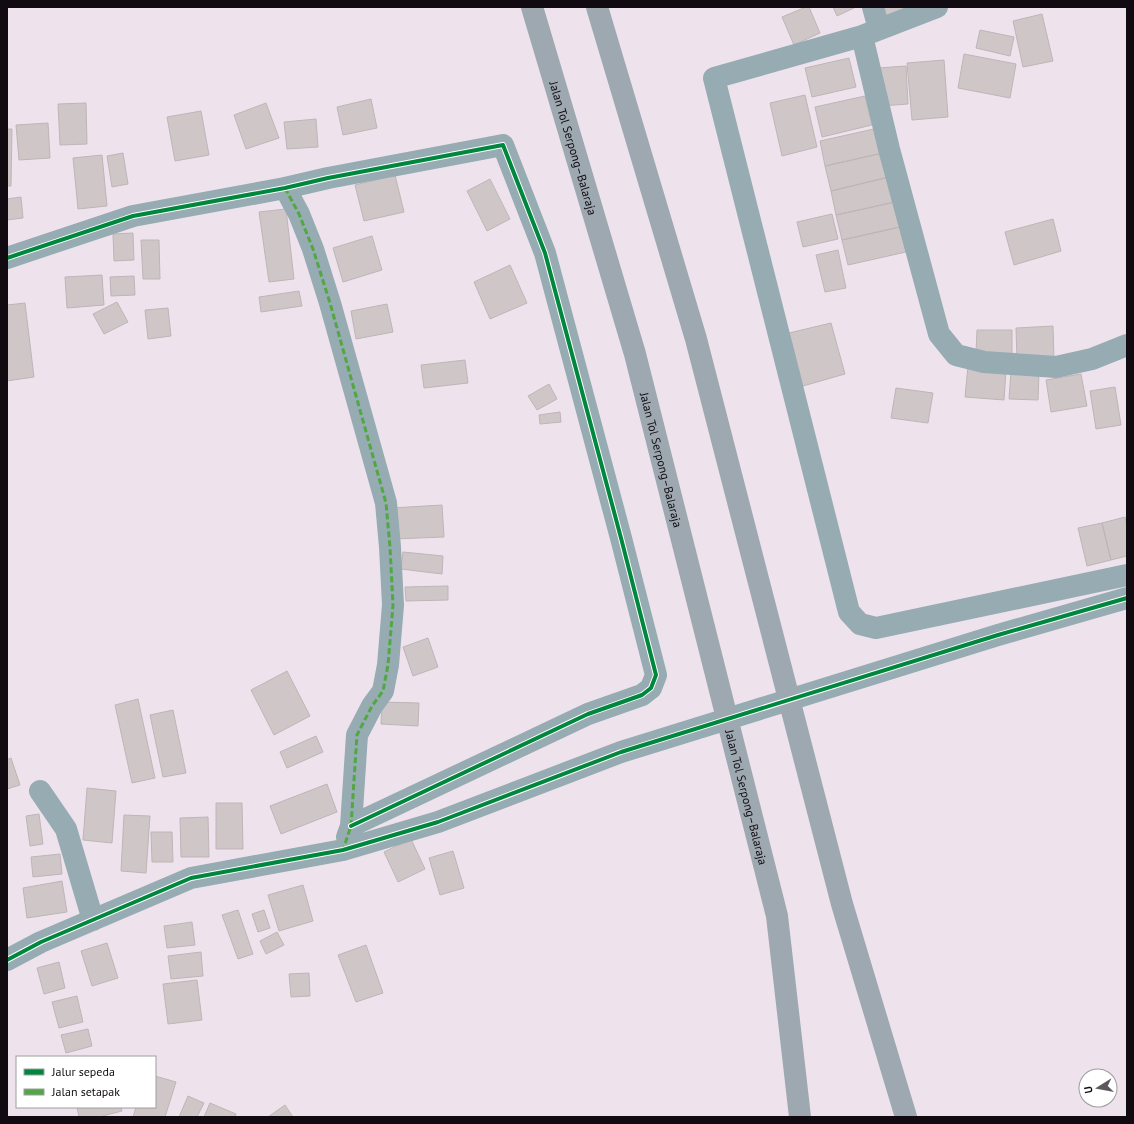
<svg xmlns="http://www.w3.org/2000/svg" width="1134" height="1124" viewBox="0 0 1134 1124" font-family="'PT Sans',sans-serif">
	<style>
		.building { fill: #cfc6c8; stroke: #beb5b7 }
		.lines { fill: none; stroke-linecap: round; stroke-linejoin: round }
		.street { stroke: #96abb2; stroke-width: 22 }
		.highway { stroke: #9da8b1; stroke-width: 22 }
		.quiet { stroke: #51a842; stroke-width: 3; stroke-dasharray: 6 3; stroke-linecap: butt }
		.cycleway-casing { stroke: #fff; stroke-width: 6 }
		.cycleway { stroke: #00873e; stroke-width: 4 }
		.labels { text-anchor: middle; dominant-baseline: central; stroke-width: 4; stroke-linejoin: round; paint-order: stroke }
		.street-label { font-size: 12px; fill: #110b11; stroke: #fff }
	</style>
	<rect width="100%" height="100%" fill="#eee3ed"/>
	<path class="building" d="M806 7H809L820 33 794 45 782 17Z
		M833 7H856L837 16Z
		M878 7H906L907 12 880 18Z
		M1042 14 1053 61 1023 67 1013 21Z
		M980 30 1014 37 1010 56 976 48Z
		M964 54 1016 64 1010 98 958 88Z
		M849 58 856 87 812 97 805 68Z
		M944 60 948 117 912 120 907 63Z
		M906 66 908 104 881 106 878 68Z
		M805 95 817 147 782 156 770 103Z
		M865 96 872 125 822 137 815 107Z
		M371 99 377 128 343 135 337 107Z
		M86 103 87 144 60 145 58 104Z
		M266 103 279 138 246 149 234 115Z
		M201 111 209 155 175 161 167 117Z
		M316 119 318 147 287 149 284 122Z
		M48 123 50 158 19 160 16 125Z
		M878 128 883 153 825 166 820 141Z
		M7 129H12L11 186H7Z
		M123 153 128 184 112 187 107 156Z
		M883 153 889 177 831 191 825 166Z
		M102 155 107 206 78 209 73 158Z
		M395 175 404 212 364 221 355 185Z
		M889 177 895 202 836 215 831 191Z
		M490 179 510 219 487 231 467 191Z
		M21 197 23 218 7 220V199Z
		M895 202 900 227 842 240 836 215Z
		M286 209 294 279 269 282 259 212Z
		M832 214 838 239 803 247 797 222Z
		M1053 219 1061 251 1014 265 1005 232Z
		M900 227 906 252 848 265 842 240Z
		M133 233 134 260 114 261 113 234Z
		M372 236 382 270 343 282 333 248Z
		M141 240H159L160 279H143Z
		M838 250 846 288 825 292 816 255Z
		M510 265 527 303 490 319 474 282Z
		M102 275 104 305 67 308 65 277Z
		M134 276 135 295 111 296 110 277Z
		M299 291 302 306 261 312 259 297Z
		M117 302 128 322 104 334 93 314Z
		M25 303 34 377 7 381V305Z
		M387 304 393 332 356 339 351 311Z
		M168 308 171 336 148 339 145 310Z
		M831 323 845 374 803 386 789 333Z
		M1053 326 1054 360 1017 361 1016 328Z
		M977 330H1012V354L976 353Z
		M465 360 468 383 424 388 421 365Z
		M968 366 1006 370 1004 400 965 397Z
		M1011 371 1039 372 1038 400 1009 399Z
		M1081 374 1087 406 1051 412 1046 380Z
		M549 384 557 399 537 410 528 396Z
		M1115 387 1121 425 1096 429 1090 391Z
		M896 388 933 393 928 423 891 418Z
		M560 412 561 422 540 424 539 415Z
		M442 505 444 537 394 539 392 508Z
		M1125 517 1127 525V556L1111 560 1102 523Z
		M1102 523 1111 560 1087 566 1078 528Z
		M403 552 443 556 442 574 401 569Z
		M448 586V600L406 601 405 587Z
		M428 638 438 667 413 676 403 647Z
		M287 671 310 716 274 735 251 690Z
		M138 699 155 778 132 783 115 705Z
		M382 702 419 703 418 726 381 724Z
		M173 710 186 773 163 777 150 715Z
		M316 736 323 752 287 768 280 752Z
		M11 758 20 785 7 789V760Z
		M327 784 337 812 281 834 270 806Z
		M87 788 116 791 112 843 83 840Z
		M216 803H242L243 849H216Z
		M39 814 43 844 30 846 26 816Z
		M124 815 150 816 146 873 121 871Z
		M208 817 209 857H181L180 818Z
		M151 832H172L173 862H152Z
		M411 839 425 869 398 882 384 852Z
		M453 851 464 888 440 895 429 858Z
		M60 854 62 874 33 877 31 857Z
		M62 881 67 912 27 918 23 888Z
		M303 885 313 921 279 931 268 895Z
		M238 910 253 954 238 959 222 915Z
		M264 910 270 928 258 932 252 914Z
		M192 922 195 945 167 948 164 926Z
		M277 932 284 945 266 954 260 941Z
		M107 943 118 978 92 986 81 951Z
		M366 945 383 993 356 1002 338 955Z
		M201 952 203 976 171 979 168 956Z
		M59 962 65 988 44 994 37 968Z
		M309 973 310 996 291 997 289 974Z
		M197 980 202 1020 168 1024 163 984Z
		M77 996 83 1022 59 1028 52 1002Z
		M88 1029 92 1046 66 1053 61 1035Z
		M155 1076 176 1082 165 1117H133L136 1107H155Z
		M188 1096 204 1103 197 1117H179Z
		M210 1103 236 1114 235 1117H204Z
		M285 1105 293 1117H268Z
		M77 1107H121L122 1111 99 1117H79Z"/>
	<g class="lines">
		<path class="street" d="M873 7 879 29
			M937 7 862 36 714 78 849 612 860 624 876 628 1127 575
			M862 36 889 149 939 334 956 355 984 362 1056 367 1092 359 1127 345
			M285 188 299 214 313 249 330 303 386 503 390 547 393 605 388 665 383 691 372 706 357 735 351 826 347 837
			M7 258 133 216 285 188 328 178 503 145 545 253 621 538 656 675 651 688 642 695 588 714 351 826
			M40 791 66 829 93 920
			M7 960 41 942 191 878 343 850 438 822 621 752 998 635 1127 598"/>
		<g class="highway">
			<path id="s1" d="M532 7 635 354 777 916 800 1117"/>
			<path d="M597 7 696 339 842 904 906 1117"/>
		</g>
		<path class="quiet" d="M285 188 299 214 313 249 330 303 386 503 390 547 393 605 388 665 383 691 372 706 357 735 351 826 343 850"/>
		<g class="cycleway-casing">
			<path id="cycleway" d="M7 258 133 216 285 188 328 178 503 145 545 253 621 538 656 675 651 688 642 695 588 714 351 826
				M7 960 41 942 191 878 343 850 438 822 621 752 998 635 1127 598"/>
		</g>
		<use href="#cycleway" class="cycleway"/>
	</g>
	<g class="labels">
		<g class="street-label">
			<text stroke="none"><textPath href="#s1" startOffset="147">Jalan Tol Serpong–Balaraja</textPath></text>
			<text stroke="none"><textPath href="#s1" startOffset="471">Jalan Tol Serpong–Balaraja</textPath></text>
			<text stroke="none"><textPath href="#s1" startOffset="819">Jalan Tol Serpong–Balaraja</textPath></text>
		</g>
	</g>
	<rect width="1134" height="1124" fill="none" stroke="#110b11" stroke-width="16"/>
	<rect x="16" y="1056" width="140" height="52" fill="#ffffff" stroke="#a09da0"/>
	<rect x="24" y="1069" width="20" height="6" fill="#00873e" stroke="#a09da0"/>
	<text x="52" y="1076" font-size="12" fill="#110b11">Jalur sepeda</text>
	<rect x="24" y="1089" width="20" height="6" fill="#51a842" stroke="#a09da0"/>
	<text x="52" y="1096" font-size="12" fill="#110b11">Jalan setapak</text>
	<g transform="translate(1098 1088) rotate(259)"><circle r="19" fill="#ffffff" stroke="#a09da0"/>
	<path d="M0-3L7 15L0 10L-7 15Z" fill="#5e575e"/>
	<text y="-6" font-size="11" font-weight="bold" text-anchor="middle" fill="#110b11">U</text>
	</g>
</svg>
